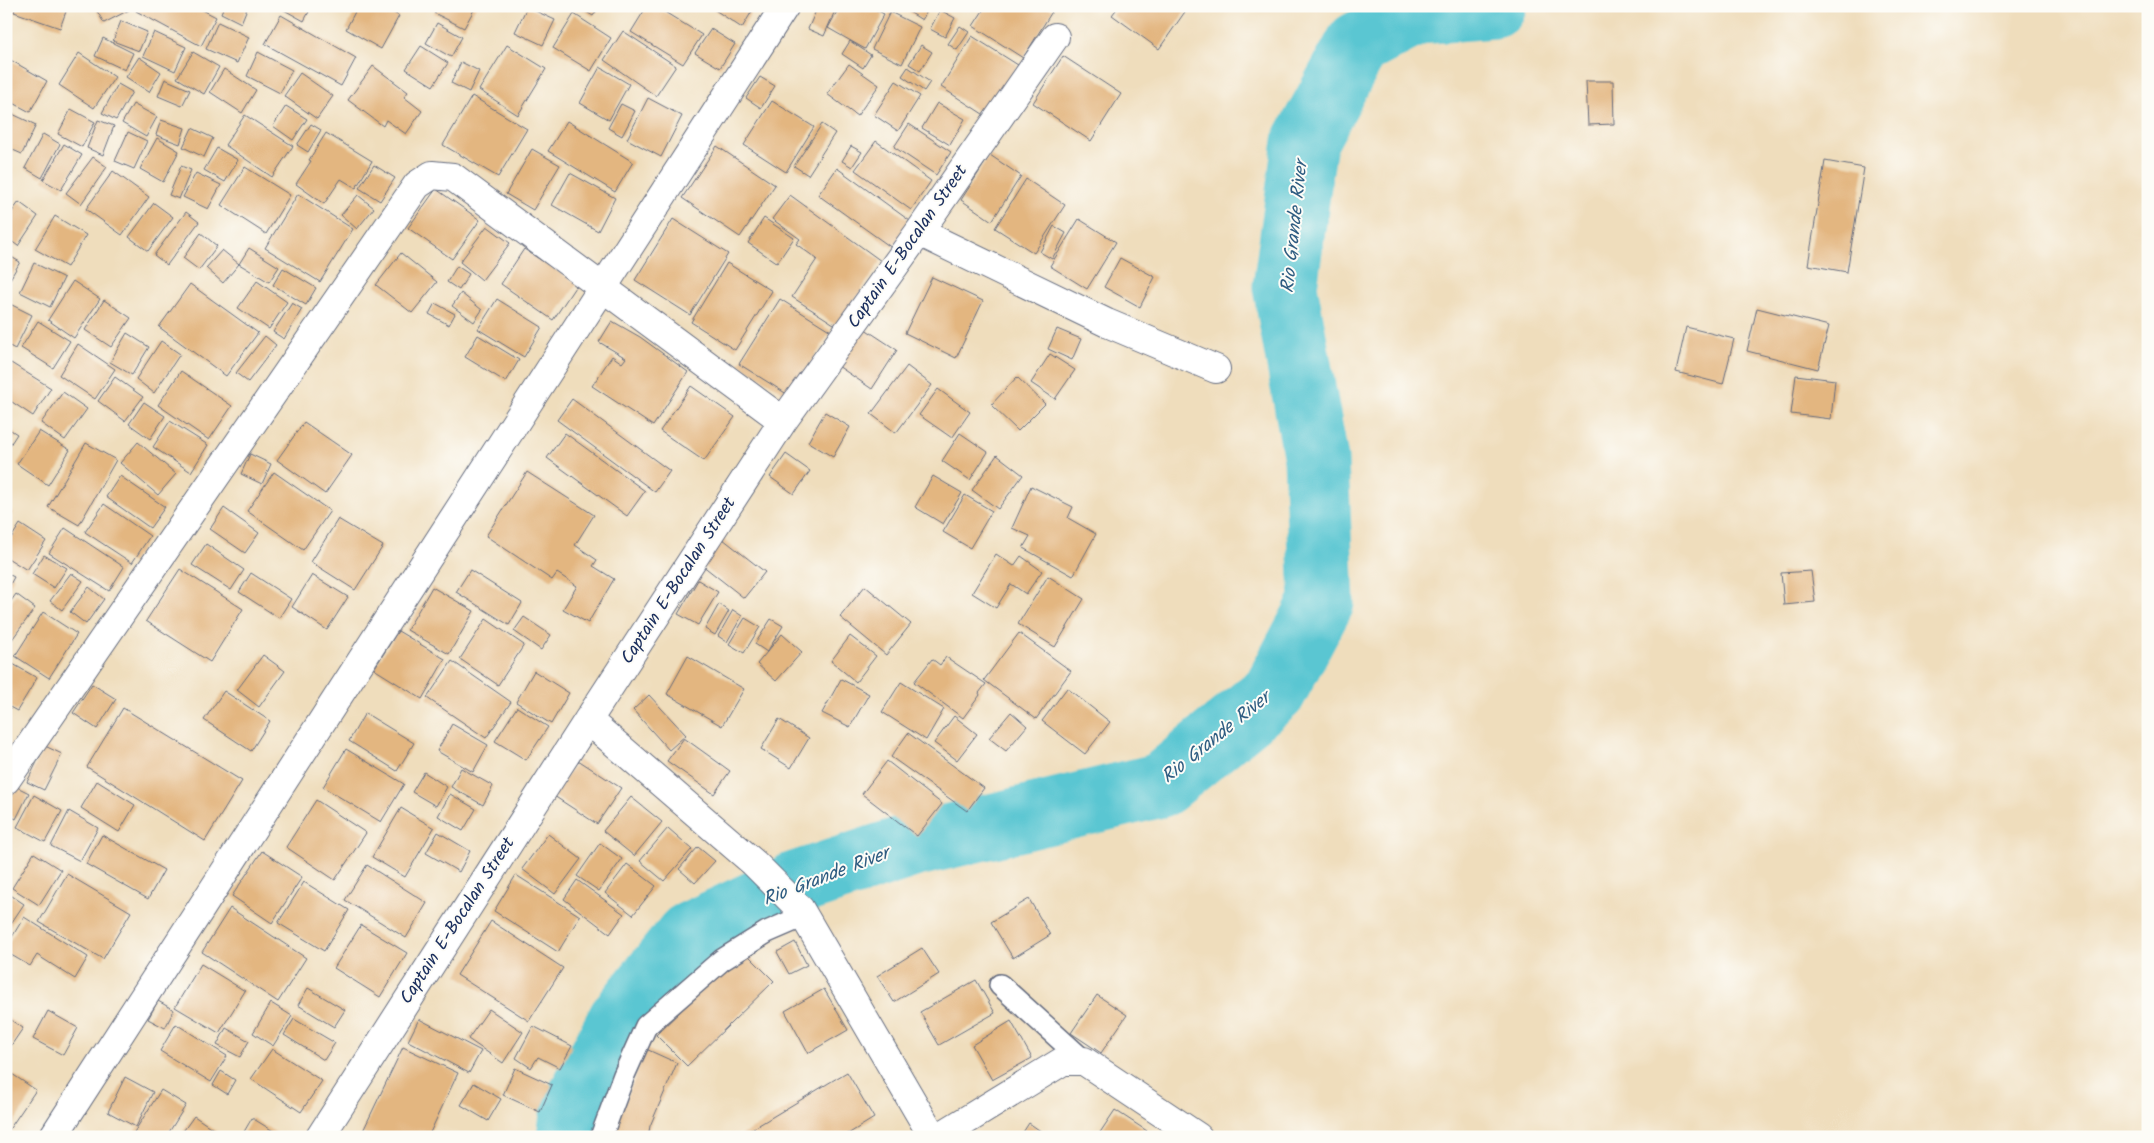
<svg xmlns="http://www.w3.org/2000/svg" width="2154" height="1143" viewBox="0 0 2154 1143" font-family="Kalam,sans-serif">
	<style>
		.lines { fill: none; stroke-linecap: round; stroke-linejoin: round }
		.river { stroke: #5ac6d2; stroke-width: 65 }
		.building { fill: #e3b680 }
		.service-casing { stroke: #656c7f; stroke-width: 24 }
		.minor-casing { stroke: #656c7f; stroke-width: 30 }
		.tertiary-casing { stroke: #656c7f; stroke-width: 30 }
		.service { stroke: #fff; stroke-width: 21 }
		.minor { stroke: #fff; stroke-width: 28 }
		.tertiary { stroke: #fff; stroke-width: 28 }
		.labels { text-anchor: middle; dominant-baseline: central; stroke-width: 4; stroke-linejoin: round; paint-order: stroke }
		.street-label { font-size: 18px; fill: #1b2f5e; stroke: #fdfcf7 }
		.water-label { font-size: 19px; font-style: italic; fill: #2e5c81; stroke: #fdfcf7 }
	</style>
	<rect width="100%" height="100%" fill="#fdfcf7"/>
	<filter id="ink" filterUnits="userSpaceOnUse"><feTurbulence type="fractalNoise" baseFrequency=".02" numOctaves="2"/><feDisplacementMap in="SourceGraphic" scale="10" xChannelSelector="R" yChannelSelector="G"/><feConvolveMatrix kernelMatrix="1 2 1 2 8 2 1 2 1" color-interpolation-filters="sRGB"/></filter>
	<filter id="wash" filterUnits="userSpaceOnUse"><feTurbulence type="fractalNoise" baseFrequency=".0096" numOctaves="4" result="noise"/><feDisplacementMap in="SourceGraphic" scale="20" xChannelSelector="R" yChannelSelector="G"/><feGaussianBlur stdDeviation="1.12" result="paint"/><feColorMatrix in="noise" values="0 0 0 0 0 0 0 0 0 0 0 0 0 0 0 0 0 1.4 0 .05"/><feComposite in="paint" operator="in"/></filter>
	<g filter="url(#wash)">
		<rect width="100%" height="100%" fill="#efddbc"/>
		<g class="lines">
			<path class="river" d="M569 1137 573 1110 620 1020 688 935 798 883 913 845 1161 785 1274 692 1322 602 1316 459 1285 287 1305 142 1358 44 1418 12 1494 6"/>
		</g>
		<g id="blocks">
			<path class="building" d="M16 6H68L60 28 14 12Z
				M94 6H128L129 10 104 23Z
				M138 6H195L216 17 201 46 136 11Z
				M224 6H248L241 23 221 13Z
				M277 6H312L304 21Z
				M358 6H382L399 16 381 49 346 29Z
				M438 6H476L464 28 434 13Z
				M577 6H600L593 16Z
				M647 6H655L702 35 683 64 631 32Z
				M709 6H755L742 28Z
				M818 6H837L824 36 808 29Z
				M840 6H869L884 14 865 49 828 28Z
				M908 6H930L922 20 906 10Z
				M986 6H1047L1053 10 1023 58 973 26Z
				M1119 6H1189L1159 49 1112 15Z
				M527 7 555 20 543 45 515 32Z
				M940 10 955 18 945 37 930 29Z
				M890 12 920 27 902 64 872 49Z
				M574 14 611 38 591 71 553 48Z
				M281 15 356 58 341 86 265 44Z
				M121 21 147 32 139 51 113 41Z
				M218 22 249 37 237 63 206 49Z
				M437 23 462 37 451 57 426 43Z
				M960 26 969 32 957 50 948 44Z
				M711 29 735 44 720 68 695 53Z
				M623 31 676 66 656 96 604 60Z
				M154 32 186 47 175 71 143 56Z
				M972 36 1018 65 986 116 941 87Z
				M103 38 133 53 125 70 95 56Z
				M850 41 871 55 863 68 842 54Z
				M507 45 546 69 518 115 479 90Z
				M921 45 932 52 920 71 909 64Z
				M421 46 448 63 433 86 406 69Z
				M193 52 219 67 204 94 177 78Z
				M258 52 292 70 280 93 247 76Z
				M79 53 115 77 94 108 59 85Z
				M1063 56 1121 94 1091 141 1033 103Z
				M139 57 161 72 149 92 126 77Z
				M7 58 47 81 30 112 6 99Z
				M461 62 479 71 469 92 451 83Z
				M849 64 879 85 857 116 827 94Z
				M373 66 408 92 404 97 422 111 406 134 386 120 383 126 348 100Z
				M600 67 629 84 609 120 580 103Z
				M908 67 930 82 924 91 902 76Z
				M224 69 256 90 242 113 210 92Z
				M300 73 333 96 317 119 284 96Z
				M760 77 775 86 761 108 746 98Z
				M165 79 190 90 182 106 158 96Z
				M896 81 920 96 898 131 874 115Z
				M1586 81H1613L1614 124 1588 125Z
				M118 84 132 92 116 120 102 113Z
				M472 96 527 129 498 177 443 145Z
				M648 98 682 116 661 157 627 139Z
				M772 101 814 127 786 172 744 145Z
				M937 103 965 119 950 145 922 128Z
				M133 104 157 117 146 137 122 123Z
				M621 104 635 111 622 136 608 128Z
				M286 106 307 119 293 140 273 126Z
				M71 109 95 122 82 147 58 134Z
				M6 111 36 125 22 154 6 147Z
				M245 115 293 146 272 177 225 145Z
				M98 120 114 126 103 155 87 148Z
				M161 120 185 128 180 144 156 135Z
				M567 121 633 162 615 192 548 151Z
				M311 124 321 130 308 152 297 145Z
				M822 124 835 133 808 175 794 166Z
				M909 124 951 152 936 175 894 147Z
				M192 128 213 138 204 157 183 147Z
				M128 132 147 141 134 169 115 161Z
				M326 133 372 161 356 188 341 179 324 204 296 184 311 161 309 160Z
				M43 134 60 144 42 178 25 168Z
				M157 138 179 151 163 182 140 169Z
				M876 141 931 181 911 210 855 170Z
				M64 144 82 155 61 190 43 180Z
				M717 146 775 185 740 237 682 198Z
				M851 146 862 152 852 167 842 161Z
				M217 148 238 160 225 182 204 170Z
				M532 149 560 165 533 210 506 194Z
				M990 155 1021 176 992 221 961 200Z
				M93 157 107 167 81 204 66 193Z
				M1825 161 1864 168 1847 272 1808 265Z
				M374 165 395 178 380 201 359 188Z
				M181 166 191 170 179 199 169 195Z
				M245 167 290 195 266 234 221 205Z
				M837 168 910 221 892 248 818 195Z
				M6 170 12 174 6 183Z
				M113 171 149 197 122 235 86 209Z
				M196 173 221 185 208 209 183 197Z
				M570 173 615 198 598 231 552 205Z
				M1026 179 1065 205 1034 253 995 228Z
				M436 189 480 220 452 259 408 228Z
				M298 194 353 229 320 282 265 248Z
				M358 195 374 208 357 229 341 215Z
				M790 195 881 261 837 326 792 297 817 259 796 244 800 239 772 219Z
				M19 202 38 216 18 246 6 237V220Z
				M154 203 173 217 148 251 129 237Z
				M186 212 199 222 167 265 154 255Z
				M55 216 86 235 67 267 35 249Z
				M764 218 794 238 777 263 748 243Z
				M673 219 728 254 690 315 635 280Z
				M1079 219 1116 242 1087 289 1050 266Z
				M487 226 510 243 482 280 460 262Z
				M1054 226 1066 233 1052 259 1040 252Z
				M201 233 217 246 199 270 183 258Z
				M249 248 279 267 269 282 239 264 223 283 206 268 222 250 239 264Z
				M524 249 577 284 553 320 501 284Z
				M401 253 437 282 412 313 376 285Z
				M6 254 20 262 6 286Z
				M1120 258 1155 277 1140 307 1104 287Z
				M34 263 64 278 50 307 20 292Z
				M727 263 772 291 735 350 691 322Z
				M457 266 469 274 459 290 447 282Z
				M283 268 316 288 306 305 273 285Z
				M932 277 983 301 956 358 905 333Z
				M73 281 100 299 74 338 48 320Z
				M257 281 287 302 269 329 238 308Z
				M190 284 258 333 226 376 159 327Z
				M461 293 482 310 474 322 452 306Z
				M497 299 542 327 524 357 478 329Z
				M780 299 831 331 790 396 739 364Z
				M104 300 131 318 111 347 85 330Z
				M6 302 32 315 15 349 6 344Z
				M292 303 302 309 284 339 273 332Z
				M435 303 455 314 449 325 429 314Z
				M1757 308 1829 326 1818 369 1747 351Z
				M38 321 70 341 53 368 21 348Z
				M612 321 640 337 688 372 653 426 592 386 612 356 622 363 626 358 599 342Z
				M862 327 897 350 872 389 838 366Z
				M1686 327 1734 339 1723 384 1676 372Z
				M1057 329 1081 339 1072 360 1048 349Z
				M127 333 149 347 132 375 110 362Z
				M478 335 519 360 506 382 465 357Z
				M265 336 276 345 248 382 236 373Z
				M161 341 180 354 154 393 136 379Z
				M78 344 115 369 95 399 59 375Z
				M1050 354 1075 370 1055 399 1031 383Z
				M11 363 51 388 33 416 6 398V370Z
				M907 366 932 385 896 433 871 414Z
				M181 371 232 406 209 440 158 405Z
				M1796 375 1835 380 1831 419 1791 414Z
				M115 377 143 397 125 421 98 401Z
				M1017 377 1045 404 1018 431 991 405Z
				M691 386 735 417 704 461 660 431Z
				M938 389 970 412 952 438 919 415Z
				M63 392 87 409 65 440 41 423Z
				M572 399 670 471 655 492 557 420Z
				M144 402 165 416 150 439 129 424Z
				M825 412 850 427 833 457 808 442Z
				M170 421 208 445 191 472 153 447Z
				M304 422 352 455 325 494 277 460Z
				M6 427 17 434 6 451Z
				M39 431 70 450 48 485 17 464Z
				M565 433 645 491 627 516 547 458Z
				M960 433 988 452 970 480 942 461Z
				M138 442 176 474 158 495 120 463Z
				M86 443 116 460 79 525 48 507Z
				M250 454 271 464 262 484 241 474Z
				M786 454 810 471 794 494 770 477Z
				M997 455 1023 475 998 509 972 490Z
				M274 472 330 511 303 550 247 511Z
				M527 472 594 515 575 545 597 560 593 566 614 579 588 623 563 609 577 586 557 573 552 580 486 536Z
				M120 476 165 507 150 528 106 497Z
				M933 476 962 493 943 524 915 507Z
				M1031 486 1073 507 1068 518 1096 534 1073 576 1023 548 1030 536 1012 528Z
				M965 495 992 511 970 548 943 532Z
				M104 504 150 536 132 563 85 532Z
				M6 508 13 513 6 522Z
				M224 508 259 533 245 553 210 529Z
				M338 519 383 546 355 590 311 562Z
				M20 524 46 541 27 570 6 557V546Z
				M65 528 124 567 109 591 49 553Z
				M723 539 765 572 744 598 702 565Z
				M206 544 244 570 231 590 192 565Z
				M996 554 1014 566 1021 556 1042 571 1026 594 1011 584 996 608 972 593Z
				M44 555 67 568 54 588 32 574Z
				M180 569 243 609 210 662 146 621Z
				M470 570 522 603 509 625 456 592Z
				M1811 571 1815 602 1784 605 1781 573Z
				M6 573 14 577 6 592Z
				M71 573 83 581 62 610 50 601Z
				M251 573 291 599 279 618 239 592Z
				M312 575 348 597 327 630 292 607Z
				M1048 576 1084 599 1055 647 1018 624Z
				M698 580 718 592 698 625 678 614Z
				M865 586 911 624 886 655 840 617Z
				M89 587 104 599 86 624 70 612Z
				M432 587 474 611 449 654 407 630Z
				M16 594 35 608 8 645 6 608Z
				M719 604 729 611 715 635 705 629Z
				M733 610 742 616 727 642 718 636Z
				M43 612 77 634 49 678 15 656Z
				M524 617 551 635 541 650 514 631Z
				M745 618 760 627 744 653 729 644Z
				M486 619 524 645 498 685 460 659Z
				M771 619 783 626 767 652 755 644Z
				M398 631 445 659 422 699 374 669Z
				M1019 633 1071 671 1036 719 984 680Z
				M782 634 802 652 776 681 757 664Z
				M850 636 876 656 856 682 831 661Z
				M263 655 285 671 259 707 237 690Z
				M688 656 744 689 722 726 667 694Z
				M946 657 986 684 979 693 980 695 963 718 914 682 932 659 940 665Z
				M6 660 37 678 17 711 6 705Z
				M452 661 511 702 486 738 427 698Z
				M534 671 569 693 551 724 516 702Z
				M841 679 869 694 850 727 822 713Z
				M901 682 944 709 926 740 882 712Z
				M92 684 116 699 97 729 73 713Z
				M1067 688 1110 722 1085 754 1042 721Z
				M224 691 270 721 251 751 204 720Z
				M649 695 686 735 669 750 633 710Z
				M517 707 548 727 526 760 495 741Z
				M123 708 242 781 205 841 87 767Z
				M1011 712 1027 726 1006 751 989 738Z
				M365 713 414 743 397 771 349 741Z
				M954 716 977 734 957 760 934 743Z
				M779 719 809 738 791 768 761 749Z
				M452 724 488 745 473 772 437 751Z
				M908 733 984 788 967 811 891 757Z
				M684 738 730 771 714 794 667 761Z
				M45 746 62 754 44 790 27 782Z
				M346 749 404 784 381 822 323 787Z
				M578 760 621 788 597 824 554 796Z
				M887 761 942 804 917 836 862 794Z
				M461 768 493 786 483 805 451 787Z
				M424 772 447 787 436 806 412 792Z
				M97 781 135 805 119 832 81 808Z
				M17 787 29 793 16 819 6 814V808Z
				M450 794 476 809 463 831 438 816Z
				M34 795 62 811 45 842 17 827Z
				M631 797 662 822 634 856 603 831Z
				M316 800 366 833 335 880 286 847Z
				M401 808 434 828 405 877 372 857Z
				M69 811 98 828 80 861 51 846Z
				M668 828 692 849 664 881 640 861Z
				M438 832 470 851 459 872 426 853Z
				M548 834 581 859 555 894 522 869Z
				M102 835 164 870 148 899 86 864Z
				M600 843 622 859 599 891 577 876Z
				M698 847 715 861 695 883 679 869Z
				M262 851 302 877 272 923 232 896Z
				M34 853 61 870 39 905 12 888Z
				M627 864 656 886 633 915 605 893Z
				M367 865 427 903 406 938 345 900Z
				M67 874 131 912 103 959 39 922Z
				M516 875 580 916 558 952 494 911Z
				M577 880 624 914 610 934 564 899Z
				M304 882 349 910 324 951 278 923Z
				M6 892 24 904 6 931Z
				M1029 899 1050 935 1013 958 991 922Z
				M230 908 306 958 278 1002 202 952Z
				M24 917 88 957 75 979 37 955 30 966 6 952V947Z
				M491 921 563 968 529 1021 457 975Z
				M361 925 407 953 380 997 334 968Z
				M795 942 807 965 789 974 777 952Z
				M922 948 939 974 894 1002 877 976Z
				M743 950 774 981 687 1066 656 1035Z
				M201 964 245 991 219 1033 175 1007Z
				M976 980 995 1013 939 1045 920 1012Z
				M308 988 345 1010 334 1027 298 1005Z
				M824 989 848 1030 808 1053 785 1011Z
				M1097 995 1127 1015 1101 1053 1071 1033Z
				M158 1001 174 1010 165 1028 148 1019Z
				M271 1003 292 1016 273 1046 253 1033Z
				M489 1009 523 1032 503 1063 468 1039Z
				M48 1011 78 1028 63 1055 33 1039Z
				M6 1017 23 1028 6 1053Z
				M294 1019 335 1043 324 1060 284 1035Z
				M419 1019 481 1051 469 1073 408 1041Z
				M1011 1021 1032 1058 992 1080 972 1045Z
				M176 1024 227 1056 211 1082 160 1051Z
				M533 1026 572 1046 560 1068 538 1057 531 1068 516 1058Z
				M226 1028 249 1041 240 1057 217 1045Z
				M403 1047 458 1073 428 1137H369L362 1133Z
				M272 1049 322 1081 301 1112 251 1079Z
				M646 1049 677 1063 650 1126 648 1137H611Z
				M515 1068 552 1085 540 1112 503 1095Z
				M6 1070 36 1090 6 1134Z
				M221 1071 235 1080 227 1094 213 1085Z
				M847 1072 874 1118 843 1137H739Z
				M125 1077 153 1092 136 1127 108 1112Z
				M474 1083 501 1099 488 1121 461 1105Z
				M161 1090 186 1105 166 1137H131Z
				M1115 1110 1147 1131 1143 1137H1097Z
				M194 1116 225 1137H179Z
				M252 1118 283 1137H241Z
				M1029 1123 1049 1137H1020Z"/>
		</g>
	</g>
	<g filter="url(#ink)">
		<use href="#blocks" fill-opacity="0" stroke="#656c7f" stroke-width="1"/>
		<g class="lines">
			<g class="service-casing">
				<path id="service" d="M1000 985 1084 1061
					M601 1137 624 1075 646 1026 722 960 767 932 804 916"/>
			</g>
			<g class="minor-casing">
				<path id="minor" d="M919 232 1107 323 1216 369
					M588 720 754 863 800 909 933 1137
					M6 780 417 185 432 175 453 177 783 421
					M320 1137 588 720 783 421 919 232 1055 37
					M939 1137 1063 1061H1084L1198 1137"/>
			</g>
			<g class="tertiary-casing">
				<path id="tertiary" d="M53 1137 785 6"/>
			</g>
			<use href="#service" class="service"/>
			<use href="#minor" class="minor"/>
			<use href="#tertiary" class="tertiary"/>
		</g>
	</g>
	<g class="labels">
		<g class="street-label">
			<text transform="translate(908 247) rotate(-55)">Captain E-Bocalan Street</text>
			<text transform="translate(679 581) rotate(-57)">Captain E-Bocalan Street</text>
			<text transform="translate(458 921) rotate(-57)">Captain E-Bocalan Street</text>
		</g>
		<g class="water-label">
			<text transform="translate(1295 227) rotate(-84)">Rio Grande River</text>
			<text transform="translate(1216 738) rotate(-39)">Rio Grande River</text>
			<text transform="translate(826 877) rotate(-21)">Rio Grande River</text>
		</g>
	</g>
	<rect width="2154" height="1143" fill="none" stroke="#fdfcf7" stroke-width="25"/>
</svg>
